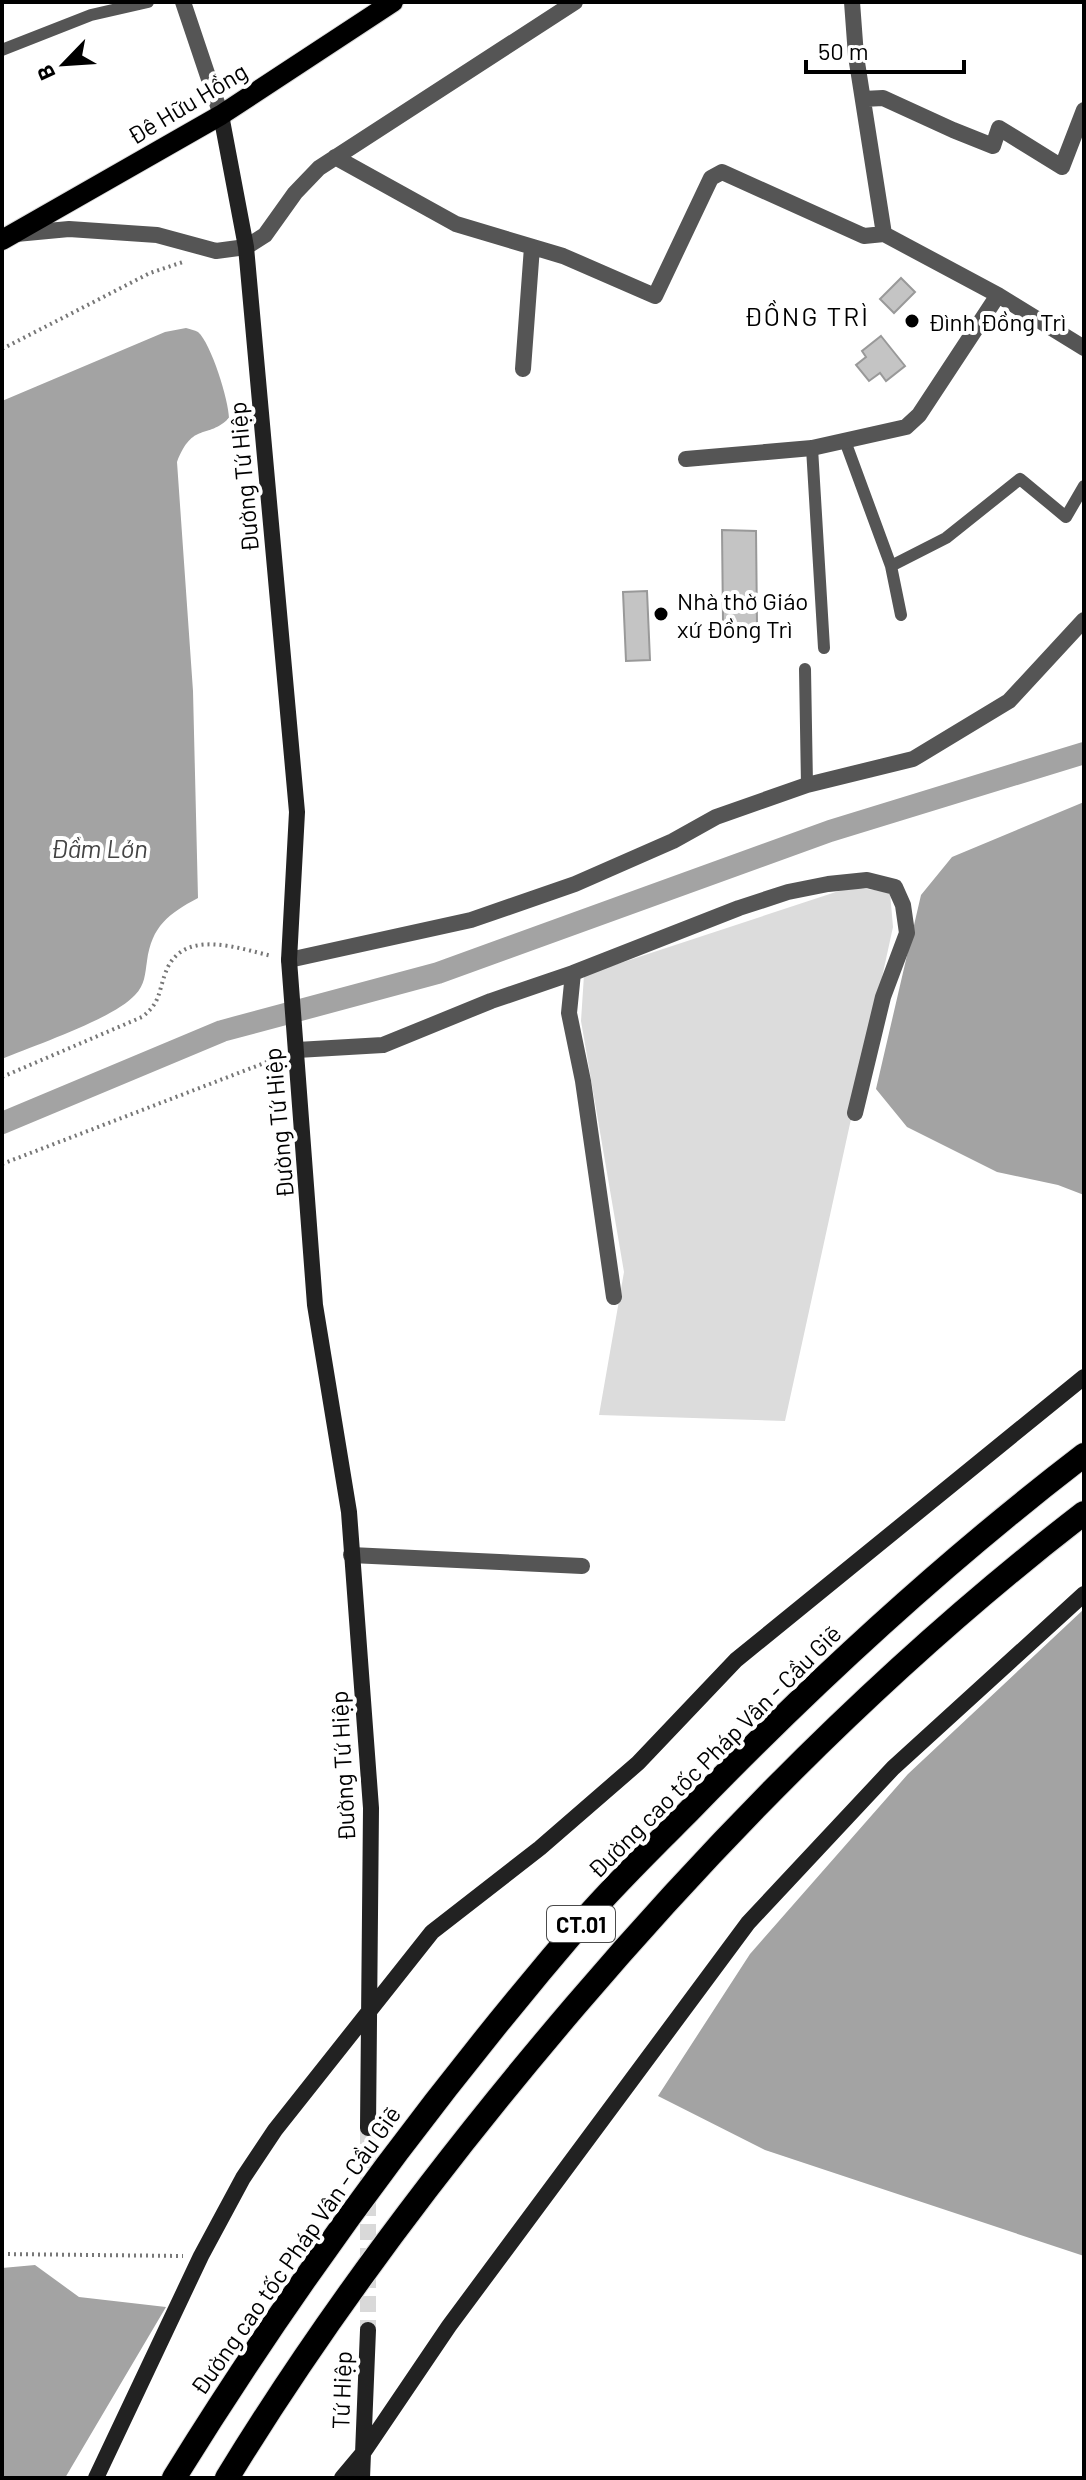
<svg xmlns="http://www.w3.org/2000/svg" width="1086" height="2480" viewBox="0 0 1086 2480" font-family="Barlow,sans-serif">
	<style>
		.green { fill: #dcdcdc }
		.water { fill: #a3a3a3 }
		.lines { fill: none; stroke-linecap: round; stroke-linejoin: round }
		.canal { stroke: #a3a3a3; stroke-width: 22 }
		.building { fill: #c4c4c4; stroke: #999; stroke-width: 2 }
		.secondary-tunnel { stroke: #d9d9d9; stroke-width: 16; stroke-dasharray: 16 8; stroke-linecap: butt }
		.primary-casing { stroke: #dbdbdb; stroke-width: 22 }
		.highway-casing { stroke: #dbdbdb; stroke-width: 26 }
		.path { stroke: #777; stroke-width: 4; stroke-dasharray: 2 4; stroke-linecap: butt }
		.lane { stroke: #555; stroke-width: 12 }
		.street { stroke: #555; stroke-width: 16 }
		.secondary { stroke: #222; stroke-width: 16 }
		.primary { stroke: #000; stroke-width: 20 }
		.highway { stroke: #000; stroke-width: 24 }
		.poi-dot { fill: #000; stroke: #fff; stroke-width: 3 }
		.labels { text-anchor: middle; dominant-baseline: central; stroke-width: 8; stroke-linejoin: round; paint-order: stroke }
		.shield { fill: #fff; stroke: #4c4c4c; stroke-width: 2 }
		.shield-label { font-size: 22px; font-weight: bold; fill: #000 }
		.street-label { font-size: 24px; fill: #000; stroke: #fff }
		.poi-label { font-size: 24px; fill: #000; stroke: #fff; text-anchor: start }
		.neighbourhood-label { font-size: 26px; letter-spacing: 2px; fill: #000; stroke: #fff }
		.water-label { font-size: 26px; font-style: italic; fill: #444; stroke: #fff }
	</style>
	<rect width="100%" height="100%" fill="#fff"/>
	<path class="green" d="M851 887 890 892 893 927 785 1421 599 1415 624 1272 581 1021 584 975Z"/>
	<path class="water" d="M186 328C189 329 195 330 198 332 211 343 229 401 229 418 207 440 193 421 177 462L193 691 198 898C168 914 152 926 147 961 145 974 145 985 135 995 113 1019 35 1045 2 1059V401L165 332Z
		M1084 802V1195L1058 1185 997 1172 907 1127 876 1089 921 895 952 857Z
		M1084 1609V2256L765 2150 658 2096 750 1954 908 1774Z
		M35 2265 79 2297 166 2307 65 2478H2V2268Z"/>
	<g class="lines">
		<path class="canal" d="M2 1123 222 1031 438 973 830 831 1084 753"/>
	</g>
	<path class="building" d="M901 278 915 292 894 313 880 299Z
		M881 336 905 366 886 381 880 373 869 381 856 365 866 357 862 351Z
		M722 530 756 531 757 624 749 630 750 636 729 637 728 628 723 621Z
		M647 591 650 660 626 661 623 592Z"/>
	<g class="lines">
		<path class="secondary-tunnel" d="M368 2128V2330"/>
		<g class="primary-casing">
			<path id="primary" d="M2 240 221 115 393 2"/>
		</g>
		<g class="highway-casing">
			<path id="highway" d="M174 2478C295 2282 433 2096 583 1921 616 1883 653 1847 689 1811 812 1684 943 1563 1084 1455
				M227 2478C329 2311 448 2155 575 2006 728 1827 897 1657 1084 1513"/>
		</g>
		<path class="path" d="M2 349 150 273 183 262
			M2 1077 142 1017C160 1003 158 994 165 974 181 927 237 948 272 956
			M2 1164 280 1057
			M2 2254 183 2256"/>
		<path class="lane" d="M2 50 91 15 148 2
			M845 441 891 566 901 615
			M812 448 824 648
			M891 566 946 538 1020 479 1066 517 1084 486
			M805 669 807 785"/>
		<path class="street" d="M183 2 221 115
			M852 2 856 56 884 234
			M863 99 883 98 953 130 993 146 999 128 1062 167 1084 110
			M335 157 456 224 563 256 655 296 711 178 722 172 864 236 884 234 998 295 1084 348
			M16 234 69 229 157 235 216 251 246 247 265 235 295 193 319 168 575 2
			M523 369 532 247
			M686 459 812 448 906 427 919 415 998 295
			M289 960 471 920 575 884 673 841 716 817 807 785 913 759 1009 701 1084 620
			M573 973 569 1013 583 1081 614 1297
			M297 1050 383 1045 491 1001 573 973 739 908 788 892 828 884 867 880 895 887 903 905 907 933 883 997 855 1113
			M351 1555 582 1566"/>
		<path class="secondary" d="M221 115 246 247 297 812 289 960 294 1026 315 1305 349 1512 371 1808 368 2128
			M96 2478 201 2256 243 2178 275 2130 432 1932 540 1848 638 1763 736 1660 1084 1377
			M342 2478 363 2453 449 2326 748 1923 893 1768 1084 1594
			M362 2478 368 2330"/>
		<use href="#primary" class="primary"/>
		<use href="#highway" class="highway"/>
	</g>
	<g class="poi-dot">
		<circle cx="912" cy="321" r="8"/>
		<circle cx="661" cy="614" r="8"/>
	</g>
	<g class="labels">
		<rect class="shield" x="547" y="1906" width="68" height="36" rx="6"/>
		<g class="shield-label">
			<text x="581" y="1924">CT.01</text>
		</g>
		<g class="street-label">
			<text transform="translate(187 103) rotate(-31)">Đê Hữu Hồng</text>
			<text transform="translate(243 477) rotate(-95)">Đường Tứ Hiệp</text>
			<text transform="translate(278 1123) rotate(-95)">Đường Tứ Hiệp</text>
			<text transform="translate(714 1751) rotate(-45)">Đường cao tốc Pháp Vân - Cầu Giẽ</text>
			<text transform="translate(342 1766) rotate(-93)">Đường Tứ Hiệp</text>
			<text transform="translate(295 2250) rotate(-55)">Đường cao tốc Pháp Vân - Cầu Giẽ</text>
			<text transform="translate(341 2390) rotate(-88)">Tứ Hiệp</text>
		</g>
		<g class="poi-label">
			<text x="928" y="321">Đình Đồng Trì</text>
			<text x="677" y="600">Nhà thờ Giáo<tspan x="677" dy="28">xứ Đồng Trì</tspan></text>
		</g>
		<g class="neighbourhood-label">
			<text x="807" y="315">ĐỒNG TRÌ</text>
		</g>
		<g class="water-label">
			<text x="99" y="847">Đầm Lớn</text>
		</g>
	</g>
	<rect width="1086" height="2480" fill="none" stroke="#000000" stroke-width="8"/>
	<g transform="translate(64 64) rotate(245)" stroke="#ffffff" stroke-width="6" paint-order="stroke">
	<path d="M0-6L14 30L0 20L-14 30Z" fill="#000000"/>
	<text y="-12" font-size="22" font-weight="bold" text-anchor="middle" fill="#000000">B</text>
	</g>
	<path d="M806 60v12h158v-12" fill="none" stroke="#000000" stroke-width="4"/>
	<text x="818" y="60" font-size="24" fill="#000000" stroke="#ffffff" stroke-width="6" paint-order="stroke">50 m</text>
</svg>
